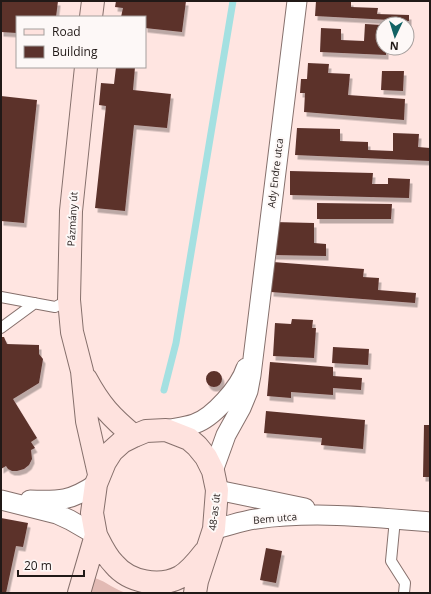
<svg xmlns="http://www.w3.org/2000/svg" width="431" height="594" viewBox="0 0 431 594" font-family="'Open Sans',sans-serif">
	<style>
		.green { fill: #e2bab4 }
		.lines { fill: none; stroke-linecap: round; stroke-linejoin: round }
		.stream { stroke: #a4e0e1; stroke-width: 7 }
		.building { fill: #5b322c; filter: url(#shadow) }
		.service-casing { stroke: #86706c; stroke-width: 12 }
		.minor-casing { stroke: #86706c; stroke-width: 21 }
		.secondary-casing { stroke: #86706c; stroke-width: 24 }
		.service { stroke: #fff; stroke-width: 10 }
		.minor { stroke: #fff; stroke-width: 19 }
		.secondary { stroke: #fee2de; stroke-width: 22 }
		.labels { text-anchor: middle; dominant-baseline: central; stroke-width: 4; stroke-linejoin: round; paint-order: stroke }
		.street-label { font-size: 10px; fill: #211917; stroke: #fdf8f7 }
	</style>
	<defs>
		<filter id="shadow"><feDropShadow dx="2.5" dy="4.5" stdDeviation="0" flood-color="#0004"/></filter>
	</defs>
	<rect width="100%" height="100%" fill="#ffe5e1"/>
	<path class="green" d="M95 578C107 582 115 590 127 593H76L87 580Z"/>
	<g class="lines">
		<path class="stream" d="M164 390 176 343 233 1"/>
	</g>
	<path class="building" d="M1 1H58L56 17H17V33L1 32Z
		M116 1H186L182 32 145 28V17H121L123 8 115 7Z
		M316 1H351V7L378 8 377 14 409 15V21L315 16Z
		M365 24 383 25V48H386V55L320 52 321 28 341 29V40L364 41Z
		M308 63 329 64 328 73 350 74 348 95 405 99 404 120 304 112 305 93H300L301 79H307Z
		M116 67H135L133 90 171 94 167 128 134 125 125 211 95 208 106 106 99 105 101 83 114 84Z
		M382 71H404L403 91 381 90Z
		M1 96 37 100 24 223 1 221Z
		M297 128 340 129V141L368 142V150L393 151V133L419 134 418 147 430 148V161L295 155Z
		M290 171 373 173 372 184H388V178L410 179 409 198 290 195Z
		M317 203 392 204 391 219H317Z
		M274 222 314 223V243L326 244V256L273 255Z
		M273 262 364 269 363 277 379 278 378 290 416 293 415 303 271 292Z
		M292 319 313 320 312 328H316L314 358 273 356 275 323 291 324Z
		M1 337H4L7 344 39 345V354L43 359 39 383 13 399 37 438 31 442 35 448 31 450 32 459 29 465 24 469 17 471H12L8 469 6 466 1 469Z
		M333 347 369 349 368 365 332 363Z
		M270 362 333 367V376L362 378 361 390 333 388V395L291 392V398L267 396Z
		M206 379a8 8 0 1 1 16 0a8 8 0 1 1-16 0Z
		M266 411 365 420 363 449 321 445 322 438 264 433Z
		M424 425H430V477H423Z
		M1 518 28 523 23 547 16 546 6 593H1Z
		M266 548 282 551 276 583 260 580Z"/>
	<g class="lines">
		<g class="service-casing">
			<path id="service" d="M1 297 55 307 69 300
				M1 328 35 303
				M395 519 391 561 405 583 404 593"/>
		</g>
		<g class="minor-casing">
			<path id="minor" d="M166 430C175 428 185 427 194 424 213 418 240 387 246 368
				M213 471 226 435 241 408 248 391 251 375 297 1
				M217 490 305 508
				M1 500 57 514 70 520 96 535
				M30 500C60 501 71 501 96 484
				M214 529C228 526 242 521 256 519 313 511 372 517 430 522"/>
		</g>
		<g class="secondary-casing">
			<path id="secondary" d="M91 17 93 1
				M86 67 71 211 69 300 72 332 82 371 87 421 99 474
				M86 379C100 405 111 417 134 436
				M96 535C101 545 106 556 114 564 129 582 159 588 180 577 190 571 197 562 204 553
				M79 593 96 535 92 513 96 484 105 462 112 451 122 442 134 436 146 431 166 430 189 439 197 446 206 457 213 471 217 490 214 529 197 581 195 593"/>
		</g>
		<use href="#service" class="service"/>
		<use href="#minor" class="minor"/>
		<use href="#secondary" class="secondary"/>
	</g>
	<g class="labels">
		<g class="street-label">
			<text transform="translate(275 173) rotate(-83)">Ady Endre utca</text>
			<text transform="translate(72 219) rotate(-87)">Pázmány út</text>
			<text transform="translate(214 512) rotate(-83)">48-as út</text>
			<text transform="translate(275 518) rotate(-5)">Bem utca</text>
		</g>
	</g>
	<rect width="431" height="594" fill="none" stroke="#211917" stroke-width="4"/>
	<rect x="16" y="16" width="130" height="52" fill="#fdf8f7" stroke="#a59f9d"/>
	<rect x="24" y="29" width="20" height="6" fill="#fee2de" stroke="#a59f9d"/>
	<text x="52" y="36" font-size="12" fill="#211917">Road</text>
	<rect x="24" y="46" width="20" height="12" fill="#5b322c" stroke="#a59f9d"/>
	<text x="52" y="56" font-size="12" fill="#211917">Building</text>
	<g transform="translate(395 36) rotate(184)"><circle r="19" fill="#fdf8f7" stroke="#a59f9d"/>
	<path d="M0-3L7 15L0 10L-7 15Z" fill="#126264"/>
	<text y="-6" font-size="11" font-weight="bold" text-anchor="middle" fill="#211917">N</text>
	</g>
	<path d="M18 570v6h66v-6" fill="none" stroke="#211917" stroke-width="2"/>
	<text x="24" y="570" font-size="12" fill="#211917" stroke="#fdf8f7" stroke-width="3" paint-order="stroke">20 m</text>
</svg>
